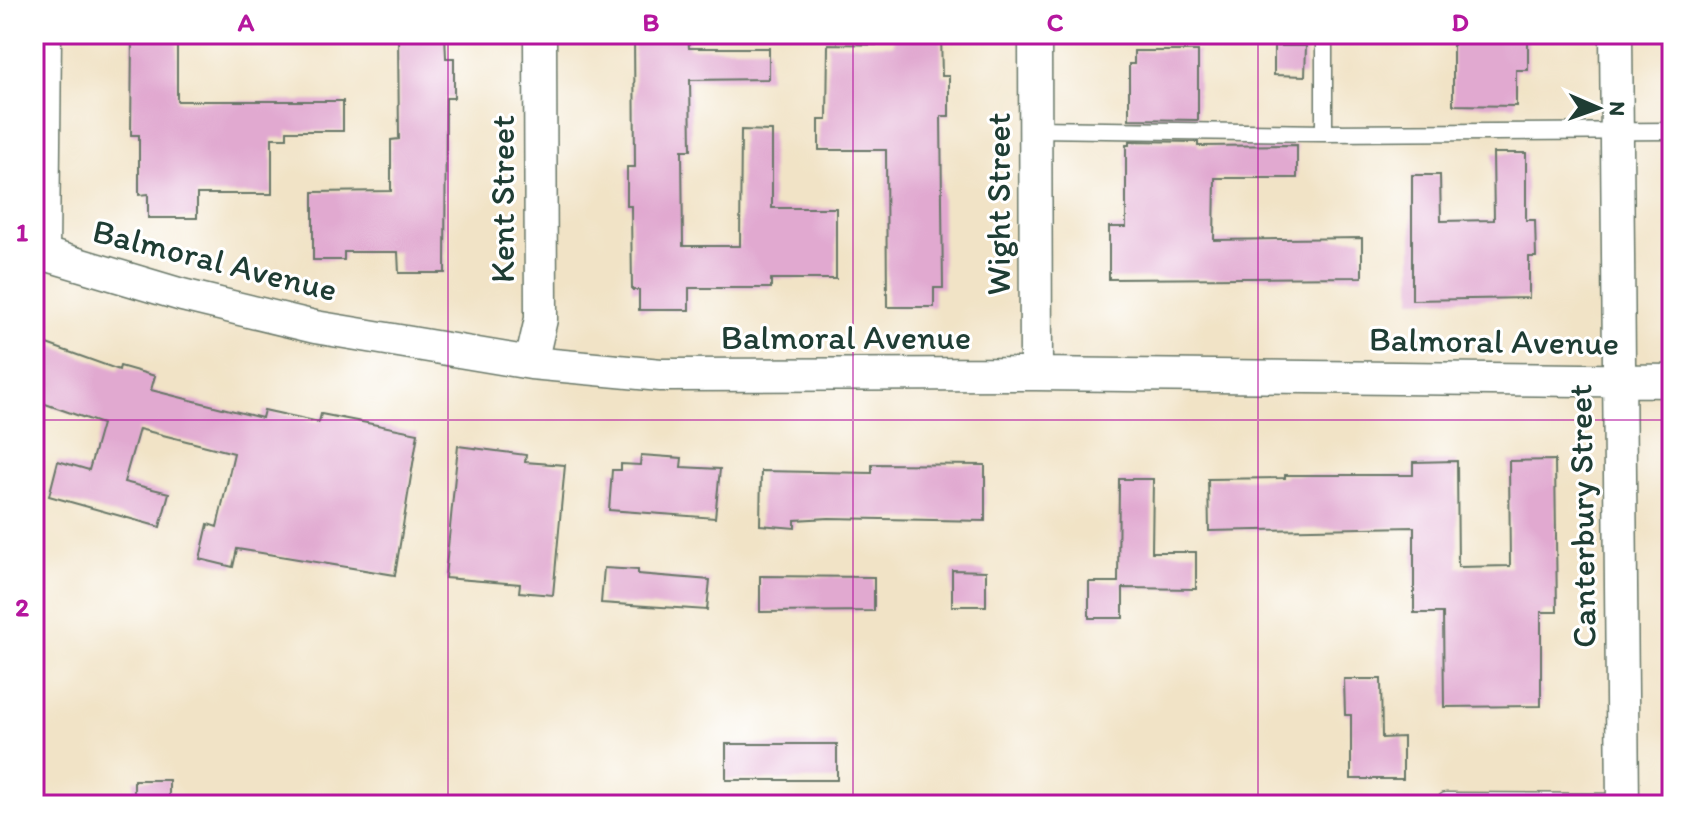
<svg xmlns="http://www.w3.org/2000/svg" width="1706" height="839" viewBox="0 0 1706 839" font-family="Itim,sans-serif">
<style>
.building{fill:#e1a9d0}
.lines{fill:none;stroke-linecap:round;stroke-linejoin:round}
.lane-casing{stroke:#687767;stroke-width:19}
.street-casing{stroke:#687767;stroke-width:35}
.lane{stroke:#fff;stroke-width:16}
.street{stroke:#fff;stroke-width:32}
.grid{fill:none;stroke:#b5179e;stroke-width:2;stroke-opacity:0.55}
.labels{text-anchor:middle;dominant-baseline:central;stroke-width:6;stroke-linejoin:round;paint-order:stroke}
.street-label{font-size:34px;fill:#1f3d34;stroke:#fff}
.neatline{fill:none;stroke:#b5179e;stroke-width:3}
.grid-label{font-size:26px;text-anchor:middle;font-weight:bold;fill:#b5179e}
</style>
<rect width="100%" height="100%" fill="#fff"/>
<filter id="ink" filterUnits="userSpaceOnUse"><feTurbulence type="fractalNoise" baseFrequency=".0125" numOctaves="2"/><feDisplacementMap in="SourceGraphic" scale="16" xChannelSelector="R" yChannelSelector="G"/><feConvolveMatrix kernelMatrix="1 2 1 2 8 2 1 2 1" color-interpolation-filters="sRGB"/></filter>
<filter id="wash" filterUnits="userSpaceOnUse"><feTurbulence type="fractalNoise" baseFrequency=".006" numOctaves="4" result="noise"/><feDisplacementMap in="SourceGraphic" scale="32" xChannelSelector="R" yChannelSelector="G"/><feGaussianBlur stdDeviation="1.8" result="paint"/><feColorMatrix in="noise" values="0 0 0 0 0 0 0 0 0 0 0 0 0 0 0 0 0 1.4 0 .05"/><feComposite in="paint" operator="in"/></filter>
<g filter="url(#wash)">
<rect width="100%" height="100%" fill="#f1e3c6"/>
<g id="blocks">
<path class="building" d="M132,34H177V101H343V131H287V138H272V194H197V218H148V194L139,195V135H131Z
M398,34H445L446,58H454V98H446L445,273H399L398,252H344V260H313V192L391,191V140L399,139Z
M634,34H688L689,48H769V79L690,80L691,150H682L683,246H740L741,130L772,131V208H836V279H771V288H689V310H639V290H632L631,206H627V167H635Z
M894,34H941L942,76H949V116H941L943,288H934V307H887L886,150H819V120H827L828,44L894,45Z
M1453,34H1528V70H1516V106L1453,105Z
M1274,46H1306L1305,76L1274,75Z
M1134,51H1198V120L1129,119V64H1134Z
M1129,141L1198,142V146L1297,145V178H1215L1214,240L1362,238V277L1109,279V227H1126V145H1129Z
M1493,153H1526V220H1535L1536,257H1529V298L1412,300V175H1440L1441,221L1494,220Z
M44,343L119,370L120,366L155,376L151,390L262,418L264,410L319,422L321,414L418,433L395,575L237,549L233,567L200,559L208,524L217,527L234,453L139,429L124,482L169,493L160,527L49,496L58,461L89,470L102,424L34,400V350L41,353Z
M458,446L526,455L525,462L565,465L553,595L519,592L520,584L445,578Z
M641,455L682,458L681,467L720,469L715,518L609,510L612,470H621V464L640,465Z
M1555,460L1557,612H1541V706L1444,707L1443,613H1414V527L1209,531L1208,479L1285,478V475H1413V462L1457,461L1458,567L1510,566L1509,461Z
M872,464L985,465V521L829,518L795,520V528L760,525L761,471L872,473Z
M1119,479H1153L1152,552H1196V589L1123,588V618H1089V582H1118Z
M604,568L638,570V574L710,580L707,610L601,603Z
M952,570L986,571V606H952Z
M760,576L874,577V611L760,612Z
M1344,679H1381L1382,738L1403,737V779H1351V715H1345Z
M726,744H837V780H726Z
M134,780H169V805H134Z"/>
</g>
</g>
<g filter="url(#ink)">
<use href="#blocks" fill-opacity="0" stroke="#687767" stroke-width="2"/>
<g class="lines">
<defs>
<path id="lane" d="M1324,34V133
M1036,129L1324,133L1672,131
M1446,801L1623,802"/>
<path id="street" d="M1035,34L1036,374
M1616,34L1623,805
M34,251L182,295L315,327L531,363L661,375L1036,374L1672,381
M43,254L45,34
M531,363L541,319L540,34"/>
</defs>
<use href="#lane" class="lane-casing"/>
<use href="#street" class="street-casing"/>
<use href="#lane" class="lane"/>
<use href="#street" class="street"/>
</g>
</g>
<path class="grid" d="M448,34V805M853,34V805M1258,34V805M34,420H1672"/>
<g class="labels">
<g class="street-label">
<text transform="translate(502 199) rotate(-90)">Kent Street</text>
<text transform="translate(998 204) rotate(-90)">Wight Street</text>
<text transform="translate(215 260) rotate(14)">Balmoral Avenue</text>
<text x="846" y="337">Balmoral Avenue</text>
<text transform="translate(1494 341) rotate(1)">Balmoral Avenue</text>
<text transform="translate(1582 516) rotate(-91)">Canterbury Street</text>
</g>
</g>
<rect width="1706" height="839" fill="none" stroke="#fff" stroke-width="88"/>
<g transform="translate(1598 108) rotate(92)" stroke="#ffffff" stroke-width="6" paint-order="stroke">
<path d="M0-6L14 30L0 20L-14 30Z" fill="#1f3d34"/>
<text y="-12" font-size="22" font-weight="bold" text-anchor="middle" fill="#1f3d34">N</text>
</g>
<rect x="44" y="44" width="1618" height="751" class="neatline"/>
<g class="grid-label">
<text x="246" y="31">A</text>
<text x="651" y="31">B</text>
<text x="1055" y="31">C</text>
<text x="1460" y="31">D</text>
<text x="22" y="241">1</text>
<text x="22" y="616">2</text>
</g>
</svg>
